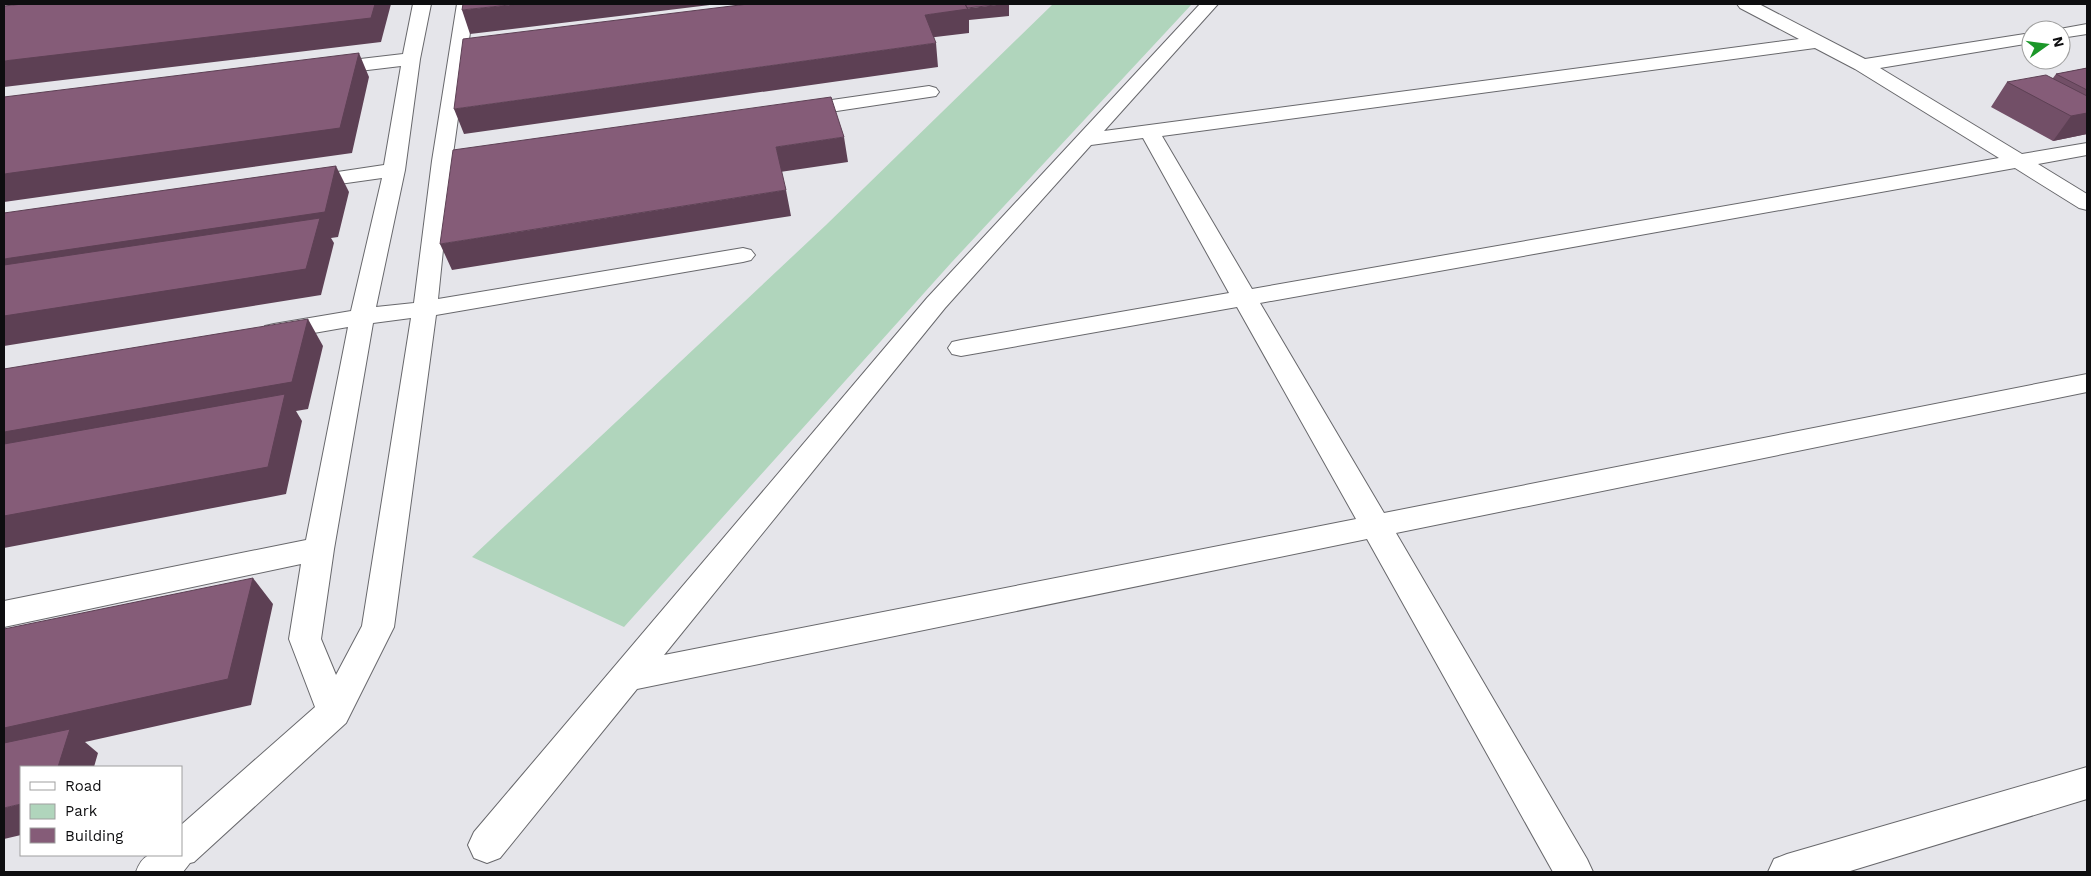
<svg xmlns="http://www.w3.org/2000/svg" width="2091" height="876" viewBox="0 0 2091 876" font-family="'Work Sans',sans-serif">
<style>
.green{fill:#b0d5bc}
.lines{fill:none;stroke-linecap:round;stroke-linejoin:round}
.minor-casing{stroke:#68686c;stroke-width:2}
.minor{fill:#fff;fill-rule:evenodd}
.wall{fill:#724f67}
.shaded-wall{fill:#5d4054}
.building{fill:#855c78;stroke:#5d4054}
</style>
<rect width="100%" height="100%" fill="#e5e5ea"/>
<path class="green" d="M1053,4H1192L951,263L624,627L472,557L826,225Z"/>
<g class="lines">
<defs>
<path id="minor" d="M413,4H431L420,59L405,170L376,307L414,303L432,161L457,4H474L452,161L438,299L743,248L751,250L755,255L751,260L743,262L436,315L394,627L346,723L194,862L190,863L183,872H136C145,847 158,855 181,855V825L315,707L289,639L301,564L4,627V601L306,540L348,327L274,340L265,338L262,332L265,326L274,324L351,311L382,178L304,189L296,188L293,183L296,178L304,177L384,165L401,66L326,75L319,73L317,69L319,65L326,63L403,54ZM411,318L362,626L336,675L321,639L334,549L373,323Z
M1200,4H1218L1104,131L1799,39L1740,8L1737,4H1759L1865,59L2031,33V43L1880,68L2022,154L2087,143V155L2038,164L2087,194V210L2079,208L2015,168L1260,303L1384,513L2087,374V392L1396,533L1587,859L1593,872H1553L1367,539L637,689L500,858L487,863L474,858L468,845L474,832L927,298ZM1815,48L1855,69L1999,158L1252,289L1162,136ZM1143,138L1229,293L961,340L952,342L948,348L952,354L961,356L1237,307L1356,519L664,655L945,308L1091,145Z
M2087,24V34L2061,38V30H2054Z
M929,86L936,88L939,92L936,96L797,117L790,115L787,111L790,107L797,105Z
M2087,767V799L1847,872H1768L1774,859L1787,854Z"/>
</defs>
<use href="#minor" class="minor-casing"/>
<use href="#minor" class="minor"/>
</g>
<path class="wall" d="M2087,68V134L2053,141L1991,107L2007,82L2053,78L2056,74Z"/>
<path class="shaded-wall" d="M375,4H391L381,42L4,87V61Z
M519,4H718L470,34L462,10Z
M1005,4H1009V16L969,20V33L927,38L925,15L962,9Z
M936,43L938,67L464,134L454,109Z
M359,53L369,77L352,153L4,202V174Z
M2087,113V134L2053,141L2071,116Z
M844,137L848,162L780,172L776,147Z
M336,166L349,192L338,237L331,238L334,243L321,295L4,346V259Z
M786,190L791,216L452,270L440,244Z
M308,319L323,346L308,409L296,411L302,421L286,494L4,548V432Z
M253,578L273,604L251,705L85,742L98,753L94,767H58L4,760V728Z
M21,804V835L4,839V808Z"/>
<path class="building" d="M23,4H375L371,18L4,61V6Z
M463,4H519L462,10Z
M748,4H965L968,9L925,15L936,43L454,109L463,39Z
M965,4H1005L967,8Z
M359,53L340,128L4,174V97Z
M2087,68V90L2056,74Z
M2046,75L2087,96V113L2071,116L2007,82Z
M831,97L844,137L776,147L786,190L440,244L453,150Z
M336,166L325,212L4,259V213Z
M320,218L306,269L4,316V265Z
M308,319L292,382L4,432V369Z
M285,394L268,467L4,516V444Z
M253,578L228,679L4,728V629Z
M70,729L58,767H21V804L4,808V743Z"/>
<rect width="2091" height="876" fill="none" stroke="#0e0e10" stroke-width="10"/>
<rect x="20" y="766" width="162" height="90" fill="#ffffff" stroke="#9f9f9f"/>
<rect x="30" y="782" width="25" height="8" fill="#ffffff" stroke="#9f9f9f"/>
<text x="65" y="791" font-size="15" fill="#0e0e10">Road</text>
<rect x="30" y="804" width="25" height="15" fill="#b0d5bc" stroke="#9f9f9f"/>
<text x="65" y="816" font-size="15" fill="#0e0e10">Park</text>
<rect x="30" y="828" width="25" height="15" fill="#855c78" stroke="#9f9f9f"/>
<text x="65" y="841" font-size="15" fill="#0e0e10">Building</text>
<g transform="translate(2046 45) rotate(76)"><circle r="24" fill="#ffffff" stroke="#9f9f9f"/>
<path d="M0-4L9 19L0 12L-9 19Z" fill="#1b9729"/>
<text y="-8" font-size="14" font-weight="bold" text-anchor="middle" fill="#0e0e10">N</text>
</g>
</svg>
